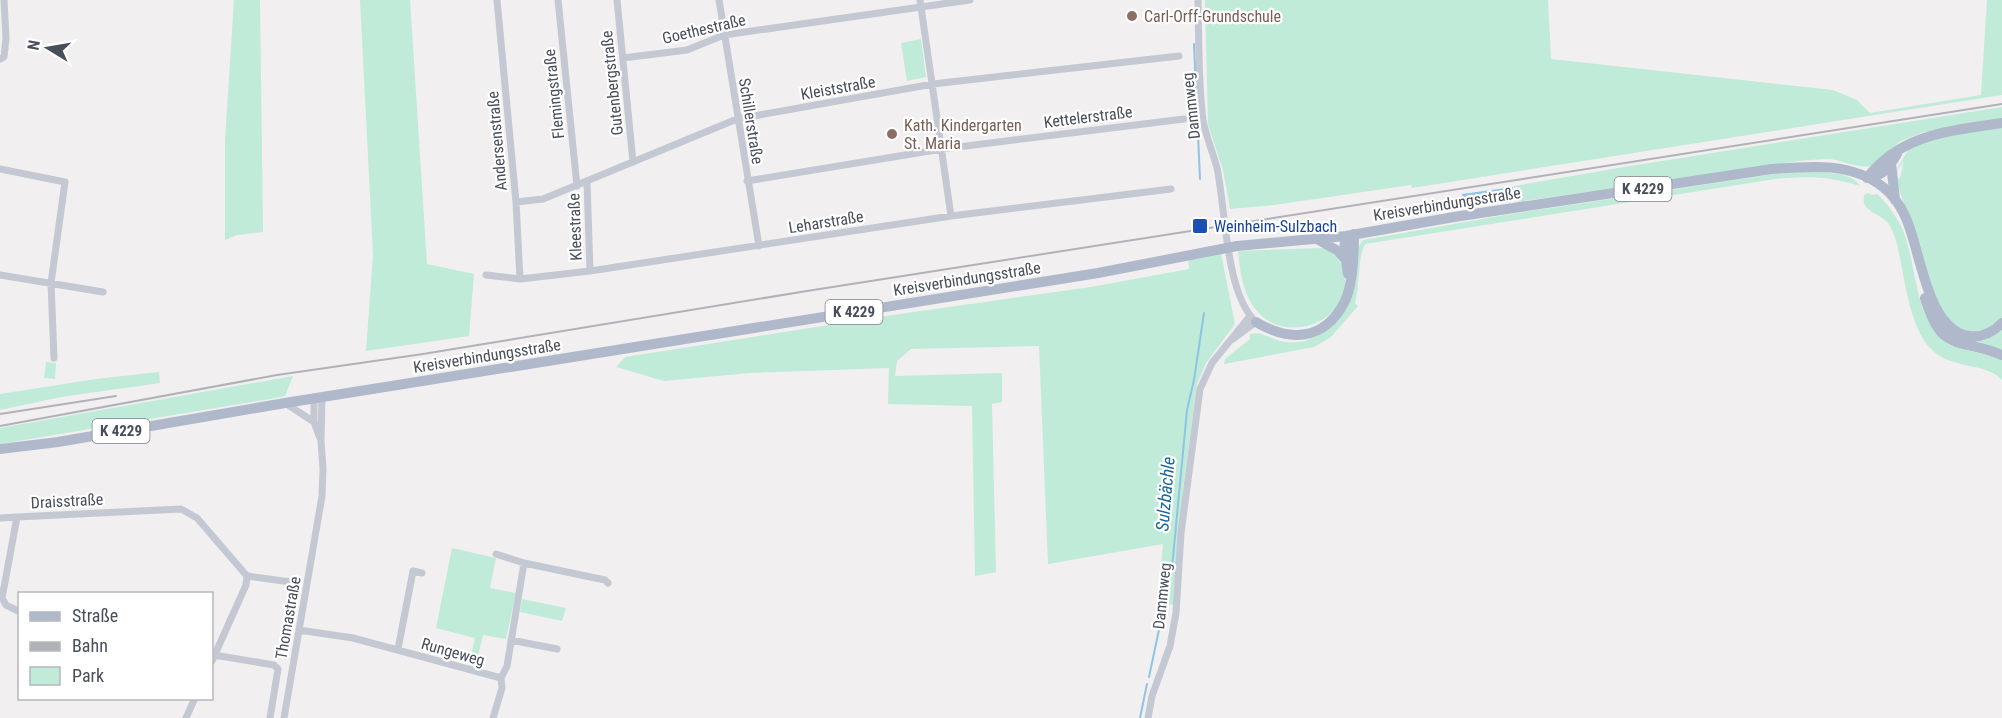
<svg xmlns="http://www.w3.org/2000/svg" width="2002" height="718" viewBox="0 0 2002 718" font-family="'Roboto Condensed',sans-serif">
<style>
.green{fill:#c0ebd9}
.water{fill:#91c3e4}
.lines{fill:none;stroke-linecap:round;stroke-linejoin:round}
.stream{stroke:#91c3e4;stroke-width:2}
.street{stroke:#c3c8d2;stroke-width:7}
.primary{stroke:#b0b9cb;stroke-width:10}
.rail{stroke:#b1b2b8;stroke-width:2}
.education-dot{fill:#8d6e63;stroke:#fff;stroke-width:2}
.transit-dot{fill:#1a4fb4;stroke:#fff;stroke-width:2}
.labels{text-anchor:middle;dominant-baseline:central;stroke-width:4.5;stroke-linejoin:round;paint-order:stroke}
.shield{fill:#fff;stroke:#7f838c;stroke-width:1.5}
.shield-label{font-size:15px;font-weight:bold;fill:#484e5a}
.education-label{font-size:16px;fill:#785e54;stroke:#fff;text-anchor:start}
.street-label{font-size:16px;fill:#484e5a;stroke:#fff}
.transit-label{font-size:16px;fill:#164399;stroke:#fff;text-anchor:start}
.water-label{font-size:18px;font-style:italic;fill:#18679d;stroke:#fff}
</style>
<rect width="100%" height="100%" fill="#f1efef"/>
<path class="green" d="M234,0H260L263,232L237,235L225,240V140Z
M360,0H410L427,264L474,274L469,336L366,351L373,255Z
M1205,0H1548L1551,59L1833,90L1857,100L1870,113L1981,95L1987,0H2002V95L1412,188L1411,185L1274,205L1230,209L1223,170L1208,125Z
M921,39L926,77L907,81L901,43Z
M2002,107V119L1921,133L1901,141L1871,166C1858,169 1842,160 1829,159C1819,159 1809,160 1800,161L1517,202L1514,186L1630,166Z
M2002,125V318L1984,330L1971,332L1952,324L1937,303L1896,180L1900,178L1904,161L1898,169L1897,175V169L1912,143Z
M1803,172C1818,172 1853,171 1860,186C1828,176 1808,176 1775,179L1365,244C1357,261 1360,285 1355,303L1358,306L1331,337L1314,347L1224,364L1225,359L1250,339V334C1261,331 1267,337 1277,340C1313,351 1328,325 1348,301C1363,284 1348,256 1363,240L1505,215L1775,174Z
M1868,193L1872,195L1877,194C1886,202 1894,213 1900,224C1919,261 1911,323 1952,346L2002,359V380C1986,362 1951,370 1931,349C1908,326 1904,271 1896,240C1894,234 1891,227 1888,223C1879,213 1858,210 1865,194Z
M1323,248C1334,253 1341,260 1344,272C1356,323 1274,354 1248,297C1241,283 1240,267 1238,251Z
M1221,253L1235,324L1206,363L1197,384L1183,489L1174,605L1157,604L1163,544L1048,564L1039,346L911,349L897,361L895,376L1002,373V402L992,404L996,572L975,576L972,406L888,404L889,368L749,373L664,381L616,367L625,357L893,315L1091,287L1189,269L1188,258Z
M2002,329V350L1975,342V339Z
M46,362L56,363L55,379L44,378Z
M159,372L160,383L61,397L0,410V394L96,379Z
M293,376L285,396L270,399L0,444V428Z
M452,548L496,558L490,588L516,593L506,639L483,635L475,668L469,666L475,638L436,628Z
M522,599L566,608L562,621L520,612Z"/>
<path class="water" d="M1513,187L1515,198L1464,207L1462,194Z"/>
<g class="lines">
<path class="stream" d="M1194,44L1200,179
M1149,677L1172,568L1187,410L1194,380L1204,313
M1140,718L1147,684"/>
<path class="street" d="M497,0L516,202L520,279
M558,0L577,186
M617,0L633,162
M719,0L759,246
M920,0L951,216
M1198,0C1199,40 1198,80 1203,120C1206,137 1213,152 1217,168C1226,210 1225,293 1256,322L1233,339
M623,58L687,50L724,35L970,0
M0,59L4,57L6,38L4,0
M0,169L65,182L51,283L54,358
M747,181L942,149L1184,119
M587,182L590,271
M516,202L543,199L737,119L933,84L1179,56
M0,275L103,292
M486,275L520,279L590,271L951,216L1171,189
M314,399V422L320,438
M285,403L314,422
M0,518L17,517
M496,554L524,563L605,580L608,583
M247,576L291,582
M20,612L6,605L2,598L17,517L181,509L197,518L247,576L246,585L212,661
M299,630L353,638L501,678
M511,640L557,649
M398,649L413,571L422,573
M214,655L274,665L278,669L270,718
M186,718L195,698
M284,718L322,496L323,469L321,441L322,397
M493,718L502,688L501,678L507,666L524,563
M1148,718L1152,696L1170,646L1176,613L1181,533L1200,389L1212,363L1250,316"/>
<path class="primary" d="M1891,163L1895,200
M1867,178C1902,133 1951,131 2002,123
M1867,178C1883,177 1890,166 1897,154
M1346,236L1344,249L1348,274
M1317,239L1338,251L1344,258
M1925,298C1942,354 1957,337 2002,355
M1256,322C1289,342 1324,341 1344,303C1353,286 1354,254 1354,234
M0,449L58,442L285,403L1098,273L1237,246L1346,236L1454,217L1772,169C1810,166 1851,162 1883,187C1892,194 1900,205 1905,216C1921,249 1926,330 1969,336C1982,338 1993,332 2002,323"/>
<path class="rail" d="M0,414L116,396
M0,426L277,375L423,354L807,291L2002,104"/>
</g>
<g class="education-dot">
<circle cx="1132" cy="16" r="6"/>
<circle cx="892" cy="134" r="6"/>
</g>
<rect class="transit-dot" x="1192" y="218" width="16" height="16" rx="3"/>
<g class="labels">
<g class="shield">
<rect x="1614.5" y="177" width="57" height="24" rx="4.5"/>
<rect x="825.5" y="300" width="57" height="24" rx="4.5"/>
<rect x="92.5" y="419" width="57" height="24" rx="4.5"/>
</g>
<g class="shield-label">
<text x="1643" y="189">K 4229</text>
<text x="854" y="312">K 4229</text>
<text x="121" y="431">K 4229</text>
</g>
<g class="education-label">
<text x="1144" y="16">Carl-Orff-Grundschule</text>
<text x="904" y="125">Kath. Kindergarten<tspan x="904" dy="18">St. Maria</tspan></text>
</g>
<g class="street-label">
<text transform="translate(704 29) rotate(-13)">Goethestraße</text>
<text transform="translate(612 83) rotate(-96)">Gutenbergstraße</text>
<text transform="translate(838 88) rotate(-10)">Kleiststraße</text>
<text transform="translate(554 94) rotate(-96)">Flemingstraße</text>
<text transform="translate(1191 106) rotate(-96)">Dammweg</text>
<text transform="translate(1088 117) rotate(-7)">Kettelerstraße</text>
<text transform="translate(751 121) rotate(81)">Schillerstraße</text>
<text transform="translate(497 141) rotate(-95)">Andersenstraße</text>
<text transform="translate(1447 204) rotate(-9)">Kreisverbindungsstraße</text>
<text transform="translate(826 222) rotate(-9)">Leharstraße</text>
<text transform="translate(575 227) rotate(-92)">Kleestraße</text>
<text transform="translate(967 279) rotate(-9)">Kreisverbindungsstraße</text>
<text transform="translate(487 356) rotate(-9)">Kreisverbindungsstraße</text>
<text transform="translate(67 501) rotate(-3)">Draisstraße</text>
<text transform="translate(1162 596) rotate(-84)">Dammweg</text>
<text transform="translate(288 618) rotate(-80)">Thomastraße</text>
<text transform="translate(453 652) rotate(16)">Rungeweg</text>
</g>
<g class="transit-label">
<text x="1214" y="226">Weinheim-Sulzbach</text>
</g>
<g class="water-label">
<text transform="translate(1165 494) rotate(-85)">Sulzbächle</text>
</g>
</g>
<rect x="18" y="592" width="195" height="108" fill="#ffffff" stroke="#b6b8bd" stroke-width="1.5"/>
<rect x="30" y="612" width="30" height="9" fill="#b0b9cb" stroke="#b6b8bd" stroke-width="1.5"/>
<text x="72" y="622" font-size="18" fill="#484e5a">Straße</text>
<rect x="30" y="642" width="30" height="9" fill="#b1b2b8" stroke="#b6b8bd" stroke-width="1.5"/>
<text x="72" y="652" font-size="18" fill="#484e5a">Bahn</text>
<rect x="30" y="667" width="30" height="18" fill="#c0ebd9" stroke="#b6b8bd" stroke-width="1.5"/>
<text x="72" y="682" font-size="18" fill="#484e5a">Park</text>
<g transform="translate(48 48) rotate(281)" stroke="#ffffff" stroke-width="4.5" paint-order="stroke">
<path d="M0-4.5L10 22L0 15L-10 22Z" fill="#484e5a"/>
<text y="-9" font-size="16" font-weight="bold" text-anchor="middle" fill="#484e5a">N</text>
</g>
</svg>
